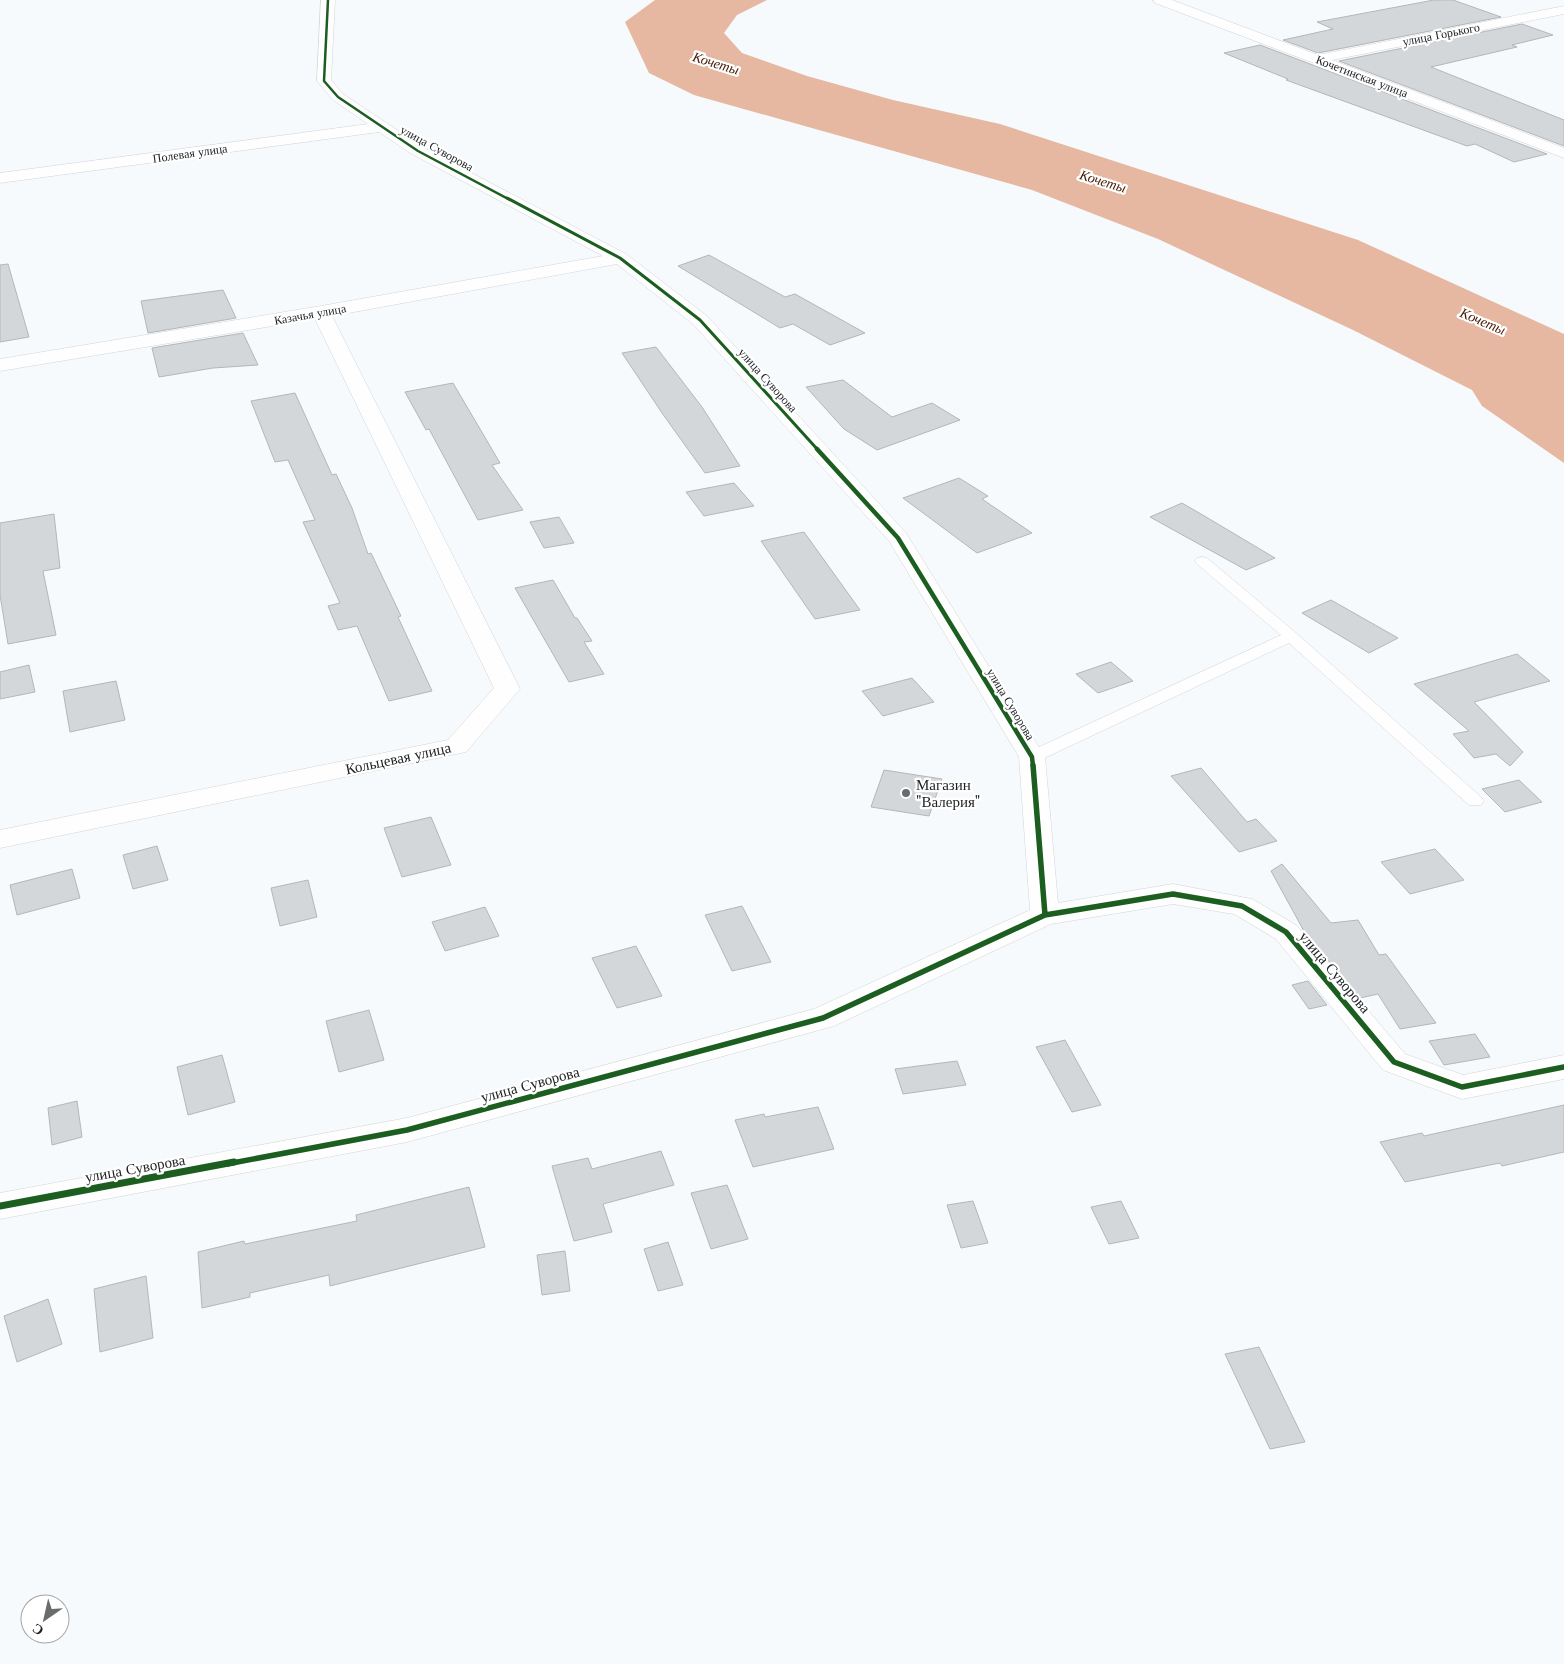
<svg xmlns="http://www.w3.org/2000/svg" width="1564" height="1664" viewBox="0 0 1564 1664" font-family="'Libre Baskerville',serif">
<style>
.water{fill:#e6b7a1}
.building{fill:#d4d7d9;stroke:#b4b7b9}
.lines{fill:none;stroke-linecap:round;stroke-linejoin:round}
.lane-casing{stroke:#d2d4d6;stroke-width:1}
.street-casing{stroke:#d2d4d6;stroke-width:1}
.lane{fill:#fefeff;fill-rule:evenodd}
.street{fill:#fefeff;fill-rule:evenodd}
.cycleway-far4-casing{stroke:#fff;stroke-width:4.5}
.cycleway-far3-casing{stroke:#fff;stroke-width:5}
.cycleway-far2-casing{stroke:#fff;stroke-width:7}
.cycleway-far1-casing{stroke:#fff;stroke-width:9}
.cycleway-casing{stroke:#fff;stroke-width:10}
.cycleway-far4{stroke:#1b5e20;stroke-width:2.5}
.cycleway-far3{stroke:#1b5e20;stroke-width:3}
.cycleway-far2{stroke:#1b5e20;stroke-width:4.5}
.cycleway-far1{stroke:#1b5e20;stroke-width:5.5}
.cycleway{stroke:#1b5e20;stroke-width:7}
.poi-dot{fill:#696c6d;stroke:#fff;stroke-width:2}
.labels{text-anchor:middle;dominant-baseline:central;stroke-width:4.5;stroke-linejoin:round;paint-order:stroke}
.far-street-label{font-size:12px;fill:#1c1f20;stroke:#fff}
.far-water-label{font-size:14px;font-style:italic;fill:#461a03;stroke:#fff}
.street-label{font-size:15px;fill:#1c1f20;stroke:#fff}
.poi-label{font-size:15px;fill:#1c1f20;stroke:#fff;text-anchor:start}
</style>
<rect width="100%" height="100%" fill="#f7fafc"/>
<path class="water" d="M655,0H767L737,15L724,33L742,53L807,76L893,100L1000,124L1358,240L1564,334V463L1482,406L1472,390L1353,330L1158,239L1032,190L694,95L649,73L625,22Z"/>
<path class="building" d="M1434,0H1453L1501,17L1318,53L1283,40L1333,29L1317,22Z
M1522,24L1553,35L1512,45L1517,47L1431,67L1564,120V146L1339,61Z
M1260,45L1547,154L1514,162L1475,144L1467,146L1286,80L1288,79L1224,53Z
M709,255L785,297L795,294L865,333L830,345L793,324L780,328L678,266Z
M8,264L29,337L0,342V265Z
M223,290L236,318L148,333L141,301Z
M243,333L258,365L213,368L159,377L152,348Z
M656,347L702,407L740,466L705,473L662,413L622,353Z
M843,380L892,417L932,403L960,420L877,450L844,429L806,387Z
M453,383L500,463L492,465L523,510L478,520L429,429L426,430L405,392Z
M295,393L332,475L336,474L352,508L368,554L371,553L401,616L398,617L432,691L389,701L357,626L338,630L328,606L340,603L303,522L315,520L288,460L275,462L251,401Z
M959,478L988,496L982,499L1032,533L977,553L903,498Z
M734,483L754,506L704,516L686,492Z
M1182,503L1201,514L1275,558L1246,570L1150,517Z
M54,514L60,568L43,571L56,635L8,644L0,595V523Z
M559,517L574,543L544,548L530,522Z
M804,532L860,610L815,619L761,541Z
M553,580L575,618H577L592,641L584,642L604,674L569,682L515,588Z
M1331,600L1398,638L1369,653L1302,613Z
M1517,654L1550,681L1474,702L1523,752L1510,766L1496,754L1474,758L1453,734L1469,731L1414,684Z
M1111,662L1133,681L1098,693L1076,674Z
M29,665L35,692L0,699V672Z
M912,678L934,702L883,716L862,691Z
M116,681L125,720L70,732L63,691Z
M1201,768L1247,822L1256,819L1277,841L1239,852L1171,776Z
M884,770L942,779L929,816L871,807Z
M1519,780L1542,802L1505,812L1482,789Z
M431,817L451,865L402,877L384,828Z
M157,846L168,880L133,889L123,855Z
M1435,849L1464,880L1410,894L1381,862Z
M1282,864L1331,923L1358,920L1379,955L1386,954L1436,1023L1400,1029L1378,994L1360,998L1305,933L1271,871Z
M72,869L80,898L17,915L10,885Z
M308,880L317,917L280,926L271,888Z
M742,906L771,962L732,971L705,915Z
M485,907L499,936L445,951L432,922Z
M636,946L662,996L617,1008L592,958Z
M1308,981L1327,1005L1309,1009L1292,985Z
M369,1010L384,1060L339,1072L326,1021Z
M1475,1034L1490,1057L1444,1065L1429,1041Z
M1065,1040L1101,1105L1072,1112L1036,1047Z
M222,1055L235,1102L188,1115L177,1067Z
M957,1061L966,1085L903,1094L895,1069Z
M77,1101L82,1137L52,1145L48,1108Z
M1564,1105V1152L1502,1166L1500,1163L1405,1182L1380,1142L1422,1133L1424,1136Z
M818,1107L834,1149L753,1167L735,1120L764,1114L765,1117Z
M661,1151L674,1185L603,1204L612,1232L574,1241L552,1166L588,1158L592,1169Z
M727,1185L748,1239L711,1249L691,1193Z
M469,1187L485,1247L330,1286L329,1275L250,1293V1297L202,1308L198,1252L244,1241L245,1244L357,1221L356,1215Z
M973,1201L988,1243L961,1248L947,1205Z
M1121,1201L1139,1238L1109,1244L1091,1207Z
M668,1242L683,1285L658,1291L644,1249Z
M565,1251L570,1291L542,1295L537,1255Z
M146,1276L153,1338L100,1352L94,1289Z
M48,1299L62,1344L17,1362L4,1316Z
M1259,1347L1305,1442L1270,1449L1225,1354Z"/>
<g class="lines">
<defs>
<path id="lane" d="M1202,557L1207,558L1296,633L1481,797L1484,801L1481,805H1469L1289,643L1038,761H1026L1024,757L1026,753L1281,635L1197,564L1195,561L1197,558Z"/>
<path id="street" d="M321,0H335L331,80L343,94L424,148L626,254L707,316L906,533L1045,757L1058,903L1173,884L1252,899L1296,925L1405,1054L1463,1075L1564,1055V1079L1462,1099L1383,1070L1276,939L1234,914L1173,904L1051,924L834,1026L407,1142L0,1219V1193L407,1118L814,1009L1030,910L1019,757L889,541L693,324L617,264L332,316L520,689L466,752L0,848V830L448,740L494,688L315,319L0,371V359L321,306L603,256L412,154L379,132L0,183V173L368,124L333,100L317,81Z
M1153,0H1172L1318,55L1564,6V14L1332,60L1564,148V158L1155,3Z"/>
</defs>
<use href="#lane" class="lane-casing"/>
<use href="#street" class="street-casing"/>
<use href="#lane" class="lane"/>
<use href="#street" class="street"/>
<defs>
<path id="cycleway-far4" d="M328,0L324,81L338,97L418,151L510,200"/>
<path id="cycleway-far3" d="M507,198L620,258L700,320L818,450"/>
<path id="cycleway-far2" d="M817,449L898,538L1032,757L1033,766"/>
<path id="cycleway-far1" d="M1033,765L1045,915
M227,1164L407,1130L823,1018L1045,915L1173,894L1242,906L1286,932L1394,1062L1462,1087L1564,1067"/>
<path id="cycleway" d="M0,1206L234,1162"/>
</defs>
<use href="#cycleway-far4" class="cycleway-far4-casing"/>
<use href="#cycleway-far3" class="cycleway-far3-casing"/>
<use href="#cycleway-far2" class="cycleway-far2-casing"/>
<use href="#cycleway-far1" class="cycleway-far1-casing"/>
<use href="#cycleway" class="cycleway-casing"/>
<use href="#cycleway-far4" class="cycleway-far4"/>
<use href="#cycleway-far3" class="cycleway-far3"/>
<use href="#cycleway-far2" class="cycleway-far2"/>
<use href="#cycleway-far1" class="cycleway-far1"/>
<use href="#cycleway" class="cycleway"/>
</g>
<circle class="poi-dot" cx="906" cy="793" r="5"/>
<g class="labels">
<g class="far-street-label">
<text transform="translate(1441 34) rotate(-11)">улица Горького</text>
<text transform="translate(1362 76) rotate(21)">Кочетинская улица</text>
<text transform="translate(437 148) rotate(29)">улица Суворова</text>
<text transform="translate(190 153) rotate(-8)">Полевая улица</text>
<text transform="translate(310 314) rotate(-10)">Казачья улица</text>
<text transform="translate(768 380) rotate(48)">улица Суворова</text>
<text transform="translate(1011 704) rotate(59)">улица Суворова</text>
</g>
<g class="far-water-label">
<text transform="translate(716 63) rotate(17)">Кочеты</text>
<text transform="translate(1103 181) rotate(17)">Кочеты</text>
<text transform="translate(1483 321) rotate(23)">Кочеты</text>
</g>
<g class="street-label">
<text transform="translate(398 758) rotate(-12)">Кольцевая улица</text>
<text transform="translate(1335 972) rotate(50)">улица Суворова</text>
<text transform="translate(530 1084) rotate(-15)">улица Суворова</text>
<text transform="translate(135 1168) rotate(-10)">улица Суворова</text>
</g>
<g class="poi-label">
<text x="916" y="784">Магазин<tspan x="916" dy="17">"Валерия"</tspan></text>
</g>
</g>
<g transform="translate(45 1619) rotate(214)"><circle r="24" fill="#ffffff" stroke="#a4a5a6"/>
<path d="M0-4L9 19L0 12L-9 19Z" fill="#696c6d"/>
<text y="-8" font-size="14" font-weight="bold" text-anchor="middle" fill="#1c1f20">С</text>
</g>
</svg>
